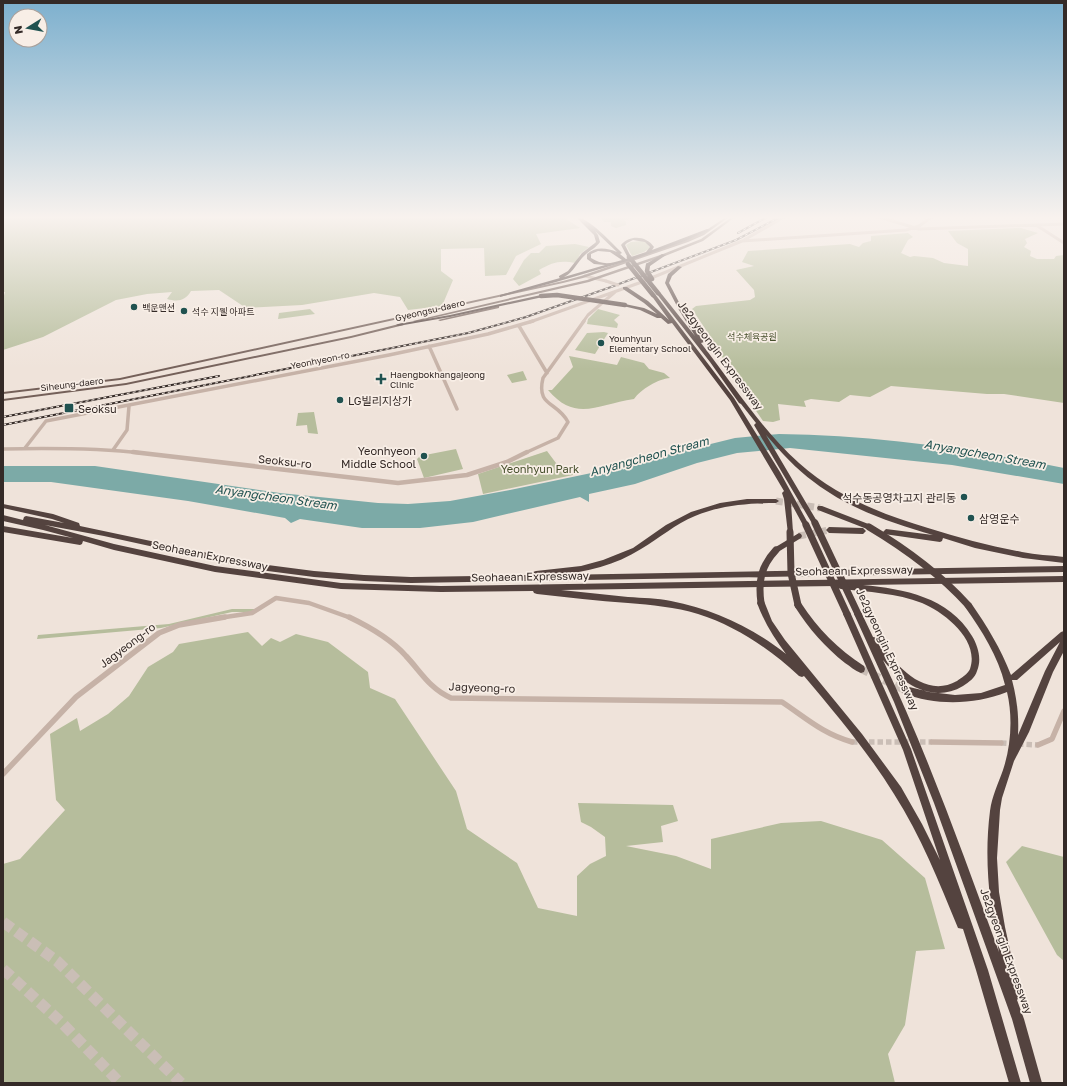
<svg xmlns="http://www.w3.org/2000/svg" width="1067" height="1086" viewBox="0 0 1067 1086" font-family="'Golos Text','Noto Sans KR',sans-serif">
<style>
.green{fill:#b6bd9c}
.water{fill:#7caaa7}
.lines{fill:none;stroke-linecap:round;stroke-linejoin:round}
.minor-tunnel{stroke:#cabeb6;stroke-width:5.5;stroke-dasharray:5.5 3;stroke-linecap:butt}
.highway-tunnel-far2{stroke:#cabeb6;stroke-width:7;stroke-dasharray:7 3.5;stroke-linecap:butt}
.highway-tunnel-far1{stroke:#cabeb6;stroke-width:8;stroke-dasharray:8 4.5;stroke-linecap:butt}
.highway-tunnel{stroke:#cabeb6;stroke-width:11;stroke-dasharray:11 5.5;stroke-linecap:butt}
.minor-far3{stroke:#c6b2a7;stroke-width:3}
.minor-far2{stroke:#c6b2a7;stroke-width:3.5}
.minor-far1{stroke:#c6b2a7;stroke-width:4.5}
.minor{stroke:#c6b2a7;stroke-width:5.5}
.major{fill:#746059;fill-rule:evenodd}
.highway{fill:#54433f;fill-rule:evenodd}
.rail-casing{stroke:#342a27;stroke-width:2}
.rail{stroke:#f8eee6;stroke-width:1;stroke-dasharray:3;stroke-linecap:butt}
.minor-bridge{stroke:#c6b2a7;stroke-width:3}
.highway-bridge-far1{stroke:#54433f;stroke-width:4.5}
.highway-bridge{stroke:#54433f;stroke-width:7}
.poi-dot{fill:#205250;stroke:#f8eee6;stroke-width:1.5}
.labels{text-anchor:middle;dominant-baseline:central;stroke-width:3.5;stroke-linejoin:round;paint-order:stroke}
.far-poi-label{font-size:9px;fill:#342a27;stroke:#f8eee6;text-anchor:start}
.far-street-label{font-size:9px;fill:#342a27;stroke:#f8eee6}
.far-park-label{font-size:9px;fill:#47502d;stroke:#f8eee6}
.street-label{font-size:11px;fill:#342a27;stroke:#f8eee6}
.poi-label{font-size:11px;fill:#342a27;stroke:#f8eee6;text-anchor:start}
.park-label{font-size:11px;fill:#47502d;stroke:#f8eee6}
.water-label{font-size:12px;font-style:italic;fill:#205250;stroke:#f8eee6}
</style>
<rect width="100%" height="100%" fill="#efe3da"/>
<path class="green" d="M3,217H563L580,228L536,234L541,244L516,256L506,275L485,276L484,248L441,249V271L453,280L442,306L408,310L400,297L374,293L302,305L246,308L219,290L191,291C185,301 178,302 167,299L172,292L147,294L116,300L43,337L3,350V299L5,292H3Z
M600,217H631L633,219L624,220L626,222V225L616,228L611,226V222H604Z
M1021,228L1038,233L1025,239L1027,243L1024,247L1031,251L1030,256L1037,259H1054L1056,256L1064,255V403L1004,394H987L891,386L870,397L850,395L839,402L811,399L804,401L806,407L778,404L780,420L773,422L763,421L731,374L734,373L708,338L710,336L692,309L696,306L750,300L755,297L754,290L736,270L754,266L742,262L748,251L850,244L859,247L863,243L871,241V236L908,233L913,237L908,240L901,253L910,257L914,256L933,258L944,263L968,266V249L957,243L948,231Z
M641,241L646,242L650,248L644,252L632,256L626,245L631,242Z
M575,244L589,247L580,254L576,263C559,260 553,262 539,270L541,274L519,286L513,279L524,260L531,253H539L546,246Z
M310,309L315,314L278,319L279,313Z
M598,309L620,315L614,320L618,324L617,328L587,324L588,319Z
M604,332L608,333L595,354L575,350L587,333Z
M569,356L617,365L621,357L644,363L649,369L664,373L670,378C658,379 641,389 634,399C598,404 576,423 548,390H552L573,367Z
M523,371L527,380L512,383L507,375Z
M314,412L318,434L308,433L307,425L296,426L298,413Z
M456,449L463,469L424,478L417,459L420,456Z
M547,451L556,463L570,468L573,475L483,494L478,474Z
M232,609H257L249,612H232L161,628L37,639L38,635L169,624Z
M248,632L262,646L271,638L280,642L296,634L328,642L368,672L370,688L395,699L456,791L467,829L517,863L538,908L577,916V876L590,864L606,856L605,837L591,827L581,822L578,803L673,805L678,821L661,826L663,842L626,846L676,856L711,869V839L781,823L821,821L882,840L925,878L945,949L916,951L905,1025L888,1054L895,1083H3V864L20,859L65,810L56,800L50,734L77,718L80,731L108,714L129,696L148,667L173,652L179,644Z
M1022,846L1064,857V961L1057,955L1006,862Z"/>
<path class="water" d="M779,434C875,435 970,449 1064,468V484L952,465L790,448L737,453L697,463L635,484L589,494V502L580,497L473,522L420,528H362L300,519L291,523L285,518L188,501L51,482H3V466H95L280,493L378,503L408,504L450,501L510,490L601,471L735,438Z"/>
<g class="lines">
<path class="minor-tunnel" d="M852,742H932
M1001,743L1038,745"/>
<path class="highway-tunnel-far2" d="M776,501L820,508
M799,536L829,530"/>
<path class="highway-tunnel-far1" d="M861,669L905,690"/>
<path class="highway-tunnel" d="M3,922L57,961L181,1083
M3,969L62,1023L120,1083"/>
<path class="minor-far3" d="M879,217L919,229L1064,224
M1036,225L1064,243
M744,240L784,217
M585,276L606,281
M530,322L639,283L742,241L906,230L919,226L932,217
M583,322L588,315L615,292"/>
<path class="minor-far2" d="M519,326L547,373
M429,346L457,409
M25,448L46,421L389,355L488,334L533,321
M3,449C50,448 96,448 142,453
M113,450L127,430L129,406
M525,453L558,438L568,422C557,401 536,407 543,378L584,321"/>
<path class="minor-far1" d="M133,452L398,483L467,475L507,462L527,452
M219,618L252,613L276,598L309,603L351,618"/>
<path class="minor" d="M349,617C370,627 391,639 406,656C421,672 430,689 451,698L782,702C806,718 823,734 852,742
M932,742L1001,743
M1038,745L1052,739L1064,711
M3,774L76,697L159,633L179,625L225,617"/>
<path class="major" d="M726,217H729L704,235L688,242L583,278L563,283L120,380L3,394V392L120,378L563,281L581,276L686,240L702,233Z
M732,217H735L703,241L665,256L589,282L415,322L413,321L587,280L663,254L701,239Z
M498,306H499V308L440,321L438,320Z
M403,323H404V325L351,338L126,385L3,401V399L126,383L351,336Z"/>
<path class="highway" d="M576,217C588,217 612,243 621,252L622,253L620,254L626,259L628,258L621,245C630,234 647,236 654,247L652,250L707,229L710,230L685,241L634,259L556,282L500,297V295L560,278L559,277V276L568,271L582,253L595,243L596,242L594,235ZM595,231L617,252C607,248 596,246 587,254V259L594,264L605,265L564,277C574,272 577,262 585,255C590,250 596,248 600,242L598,235ZM633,240L645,242L650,247L646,252L631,257L625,245L627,243ZM598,251L610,252L622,260C610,264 602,265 591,258V254Z
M662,254L666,255L650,266H646V264Z
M678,266L682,267L672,276L669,283L683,310L704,342L701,343C733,384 760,428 799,463C836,496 881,514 928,528C959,538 990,546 1022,552C1036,555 1050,555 1064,557V563L1023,558L975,548L943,538L942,541L940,542L884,534L883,532L886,529L933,535C892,523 849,509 814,482C796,469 781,452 766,435L818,523L815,526L813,525L754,425L756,423L741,404L739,403L710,362L656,293L660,292L695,336L679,310L665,283L668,274Z
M623,287H627L648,301L669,320L651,295L655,294L734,398L780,472L809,525L808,527H804L791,503L793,532L790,535L788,534L784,499L782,493L784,491L730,400L672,323L668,324L661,318H657L640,310L623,306V305L625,304L644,308L657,314L644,303L623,289Z
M541,295H543V297L450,317L398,326L396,325L398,324L450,315Z
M747,499H776L779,501L776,503C749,503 721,505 695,516C675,524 660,538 641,549C616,565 586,572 557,575L1064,566V572L411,583L364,581L314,577L260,570L104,536L45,525L114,544L215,566L341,583L441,586L1064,576V582L863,585C904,589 949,597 972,636C978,646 982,659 977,671C975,678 969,682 963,686C933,704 902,684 883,660C928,755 963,854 999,952C989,905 984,858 990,811C992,796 998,784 1003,770C1011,746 1013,717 1007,692C973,705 937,706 902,693L901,690L902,687L905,686L930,692L955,695L981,693L1005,685C998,656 982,631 965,607L964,605L965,603L968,602L971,603C987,626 1001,649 1011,675L1061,632L1064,631V639L1063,640L1064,639V651L1053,672L1029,732L1014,761L1002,798L1000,810L997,858L999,892L1005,927L1020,996L1017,1000L1024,1019L1042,1083H1030L1012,1019L934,803L894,702L854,614L855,612L858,611L861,612L873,637L877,638C893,662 923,700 957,681C961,678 968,674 970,669C980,640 944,612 922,603C897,593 868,592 841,589L838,588L837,586L561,590C584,592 606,595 628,597C643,598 657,598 671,601C713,609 753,628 786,654C774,638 764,622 757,603L758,601L761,600L764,601L772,621L785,640L862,734L901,787L922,824L940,860L903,750L843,614L844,612L847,611L850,612L911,749L988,970L1021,1083H1009L976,970L963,929L958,928C939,882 921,836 894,794C868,752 836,714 804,676L802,677L799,676C770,649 736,626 698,614C675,607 652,605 628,603C598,601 567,597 537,594L534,593L533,591L441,592L341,589L215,572L114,550L83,541L82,544L80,545L3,532V526L73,538L43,530L3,521V515L23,520L24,517L26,516L64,523L52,519L3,508V504L53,514L79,523L80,526L260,564L314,571L364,575L411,577L533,575V572L536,571L581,566L603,560L633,548L666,525L691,512L720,503ZM1060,642L1045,671L1018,735C1019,716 1017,699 1012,680H1017Z
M818,506H822L871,525L872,527L871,529H867L818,510L817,508Z
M829,527L863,528L866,531L863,534L829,533L826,530Z
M799,533L801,534L802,536L801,538L778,552H774L772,550L774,548Z
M798,602L801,603C818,629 838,649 864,666L865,669L864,672L861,673C855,671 850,666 845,663C825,647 809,629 795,607L794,605L795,603Z"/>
<defs>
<path id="rail" d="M738,233L767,217
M3,417L219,376
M3,425L468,333L526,317L611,287L736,240L780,217"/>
</defs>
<use href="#rail" class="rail-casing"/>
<use href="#rail" class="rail"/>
<path class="minor-bridge" d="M606,281L618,285"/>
<path class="highway-bridge-far1" d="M629,257L658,293
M628,264L653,295
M648,265L647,271L652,279
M541,296L557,295L625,305"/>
<path class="highway-bridge" d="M815,523L858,614
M806,525L847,614
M869,527C906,549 939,573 968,605
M790,532L791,573L798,605
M761,603C758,581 761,566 776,550"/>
</g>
<linearGradient id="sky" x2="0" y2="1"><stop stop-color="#7db0ce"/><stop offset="0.59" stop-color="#f8f2ee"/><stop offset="1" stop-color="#f8f2ee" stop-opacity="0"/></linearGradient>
<rect width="1067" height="369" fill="url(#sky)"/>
<g class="poi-dot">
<circle cx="134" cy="307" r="4"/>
<circle cx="184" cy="311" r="4"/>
<circle cx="601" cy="343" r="4"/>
<path d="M379 373h4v4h4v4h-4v4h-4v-4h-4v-4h4z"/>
<circle cx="340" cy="400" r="4"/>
<rect x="64" y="403" width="10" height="10" rx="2"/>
<circle cx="424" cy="456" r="4"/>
<circle cx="964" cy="497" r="4"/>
<circle cx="971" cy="518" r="4"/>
</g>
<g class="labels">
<g class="far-poi-label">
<text x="142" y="307">백운맨션</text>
<text x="192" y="311">석수 지웰 아파트</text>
<text x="609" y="338">Younhyun<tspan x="609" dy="10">Elementary School</tspan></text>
<text x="390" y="374">Haengbokhangajeong<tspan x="390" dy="10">Clinic</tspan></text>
</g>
<g class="far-street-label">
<text transform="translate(430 310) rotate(-13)">Gyeongsu-daero</text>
<text transform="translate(320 360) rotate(-11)">Yeonhyeon-ro</text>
<text transform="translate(72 384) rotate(-7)">Siheung-daero</text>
</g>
<g class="far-park-label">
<text x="752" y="336">석수체육공원</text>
</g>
<g class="street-label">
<text transform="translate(721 355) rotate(53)">Je2gyeongin Expressway</text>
<text transform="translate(285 461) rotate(6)">Seoksu-ro</text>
<text transform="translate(210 555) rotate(11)">Seohaean Expressway</text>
<text transform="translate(854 570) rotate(-1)">Seohaean Expressway</text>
<text transform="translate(530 576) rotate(-1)">Seohaean Expressway</text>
<text transform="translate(127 645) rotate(-37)">Jagyeong-ro</text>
<text transform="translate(888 649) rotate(65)">Je2gyeongin Expressway</text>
<text transform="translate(482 687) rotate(2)">Jagyeong-ro</text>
<text transform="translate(1007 951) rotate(70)">Je2gyeongin Expressway</text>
</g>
<g class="poi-label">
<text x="348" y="400">LG빌리지상가</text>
<text x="78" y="408">Seoksu</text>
<text x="416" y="450" text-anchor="end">Yeonhyeon<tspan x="416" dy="13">Middle School</tspan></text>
<text x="956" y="497" text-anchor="end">석수동공영차고지 관리동</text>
<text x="979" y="518">삼영운수</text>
</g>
<g class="park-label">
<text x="540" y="468">Yeonhyun Park</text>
</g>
<g class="water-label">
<text transform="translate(985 454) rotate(10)">Anyangcheon Stream</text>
<text transform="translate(649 456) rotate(-15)">Anyangcheon Stream</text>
<text transform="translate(276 497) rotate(8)">Anyangcheon Stream</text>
</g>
</g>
<rect width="1067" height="1086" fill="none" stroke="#342a27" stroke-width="8"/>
<g transform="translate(28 28) rotate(259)"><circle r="19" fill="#f8eee6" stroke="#aaa09a"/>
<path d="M0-3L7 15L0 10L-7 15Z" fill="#205250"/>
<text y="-6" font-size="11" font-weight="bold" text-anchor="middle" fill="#342a27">N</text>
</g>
</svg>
